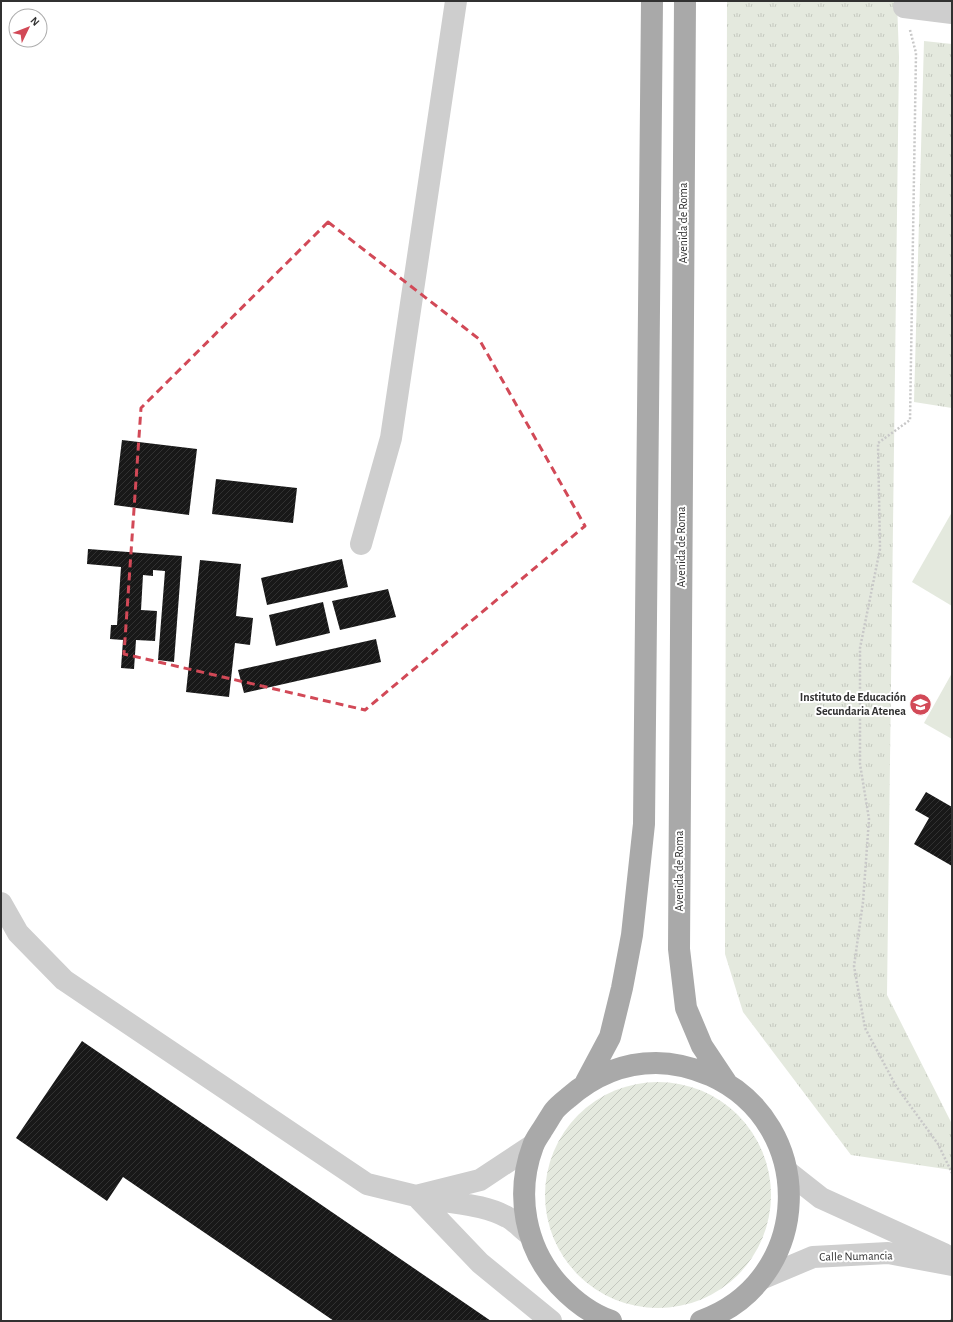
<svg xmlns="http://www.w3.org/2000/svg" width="953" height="1322" viewBox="0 0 953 1322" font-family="'Alegreya Sans',sans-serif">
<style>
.grass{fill:#e4e9de}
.park{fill:url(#park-tufts)}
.garden{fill:url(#garden-furrows)}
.building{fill:url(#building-hatch)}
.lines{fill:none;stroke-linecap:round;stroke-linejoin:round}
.path{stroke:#c8c8c8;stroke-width:2.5;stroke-dasharray:2 2;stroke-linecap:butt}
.minor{stroke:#cecece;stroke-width:22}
.major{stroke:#a9a9a9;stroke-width:22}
.marked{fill:none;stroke:#d24957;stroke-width:3;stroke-dasharray:8 5;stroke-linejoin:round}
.labels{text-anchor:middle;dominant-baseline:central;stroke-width:4;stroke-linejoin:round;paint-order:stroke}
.street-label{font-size:12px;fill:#313131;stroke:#fff}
.poi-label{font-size:12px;font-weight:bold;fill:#313131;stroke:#fff;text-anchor:end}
</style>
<defs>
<pattern id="park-tufts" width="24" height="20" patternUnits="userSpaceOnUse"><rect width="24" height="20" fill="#e4e9de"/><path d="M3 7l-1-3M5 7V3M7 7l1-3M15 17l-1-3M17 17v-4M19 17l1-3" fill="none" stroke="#c4c8bf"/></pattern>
<pattern id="garden-furrows" width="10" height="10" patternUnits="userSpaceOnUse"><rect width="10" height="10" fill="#e4e9de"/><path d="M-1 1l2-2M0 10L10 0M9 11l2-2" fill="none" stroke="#c4c8bf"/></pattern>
<pattern id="building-hatch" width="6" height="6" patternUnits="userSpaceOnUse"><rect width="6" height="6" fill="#181818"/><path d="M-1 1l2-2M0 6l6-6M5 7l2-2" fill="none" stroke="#313131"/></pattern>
</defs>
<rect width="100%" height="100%" fill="#fff"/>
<path class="grass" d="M952,512V606L912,582Z
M952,673V739L924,723Z"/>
<path class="park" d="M727,1H897L899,57L887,995L952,1124V1170L851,1155L743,1012L725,954Z
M924,41L952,44V408L914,402Z"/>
<path class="garden" d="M545 1195a113 113 0 1 1 226 0a113 113 0 1 1-226 0Z"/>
<path class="building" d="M122,440L197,449L189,515L114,505Z
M216,479L297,488L293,523L212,514Z
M88,549L182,556L174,662L158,660L165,571L153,570V576L143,575L141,610L157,611L155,641L136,640L134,669L121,668L123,640L110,639L111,625H117L121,567L87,564Z
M342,559L348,587L267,605L261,578Z
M200,560L241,564L236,616L253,618L250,645L235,643L229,697L186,692Z
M388,589L396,617L340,630L332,601Z
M323,602L330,633L276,646L269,615Z
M376,639L381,662L244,693L238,670Z
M926,792L952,807V866L914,844L929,818L915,810Z
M82,1041L491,1321H334L123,1177L107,1201L16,1138Z"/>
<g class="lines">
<path class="path" d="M910,30L916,53L910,420L878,443L880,549L860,648V764L869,819L863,902L854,966L865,1028L896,1086L938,1144L952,1173
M951,1321L952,1317"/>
<path class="minor" d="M904,7L952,13
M361,544L391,438L456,1
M1,903L18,933L64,980L367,1184L416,1196L480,1263L551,1321
M788,1172L821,1198L944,1254
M416,1196L480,1180L533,1145
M423,1197C451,1204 481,1203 507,1217C515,1221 522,1229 529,1234
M763,1278L813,1257L888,1253L952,1265"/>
<path class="major" d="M685,1L679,949L686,1008L702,1046L726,1082
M586,1082L610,1037L622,988L632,935L644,824L652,1
M611,1321C591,1314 573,1300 559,1285C525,1248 515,1194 533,1146C535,1140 539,1135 542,1130C546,1124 550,1117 554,1111C558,1106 563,1102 568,1098C593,1076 621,1063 656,1063C674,1063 693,1068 710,1075C819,1124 814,1281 701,1321"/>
</g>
<path class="marked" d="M328,222L479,339L585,526L365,710L124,654L141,408Z"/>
<defs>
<symbol id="school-disc" viewBox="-11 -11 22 22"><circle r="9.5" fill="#d24957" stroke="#fff"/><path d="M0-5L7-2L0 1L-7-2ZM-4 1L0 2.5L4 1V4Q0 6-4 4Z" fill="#fff"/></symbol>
</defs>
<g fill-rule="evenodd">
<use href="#school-disc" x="908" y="692" width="25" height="25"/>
</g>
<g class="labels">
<g class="street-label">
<text transform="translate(683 223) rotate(-90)">Avenida de Roma</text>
<text transform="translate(681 547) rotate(-90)">Avenida de Roma</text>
<text transform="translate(679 871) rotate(-90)">Avenida de Roma</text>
<text transform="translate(856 1256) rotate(-1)">Calle Numancia</text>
</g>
<g class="poi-label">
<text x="906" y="697">Instituto de Educación<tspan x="906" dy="14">Secundaria Atenea</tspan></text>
</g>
</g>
<rect width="953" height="1322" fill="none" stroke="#313131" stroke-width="4"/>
<g transform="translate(28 28) rotate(47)"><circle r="19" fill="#ffffff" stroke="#adadad"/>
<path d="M0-3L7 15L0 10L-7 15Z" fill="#d24957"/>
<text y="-6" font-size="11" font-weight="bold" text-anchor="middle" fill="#313131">N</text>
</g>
</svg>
